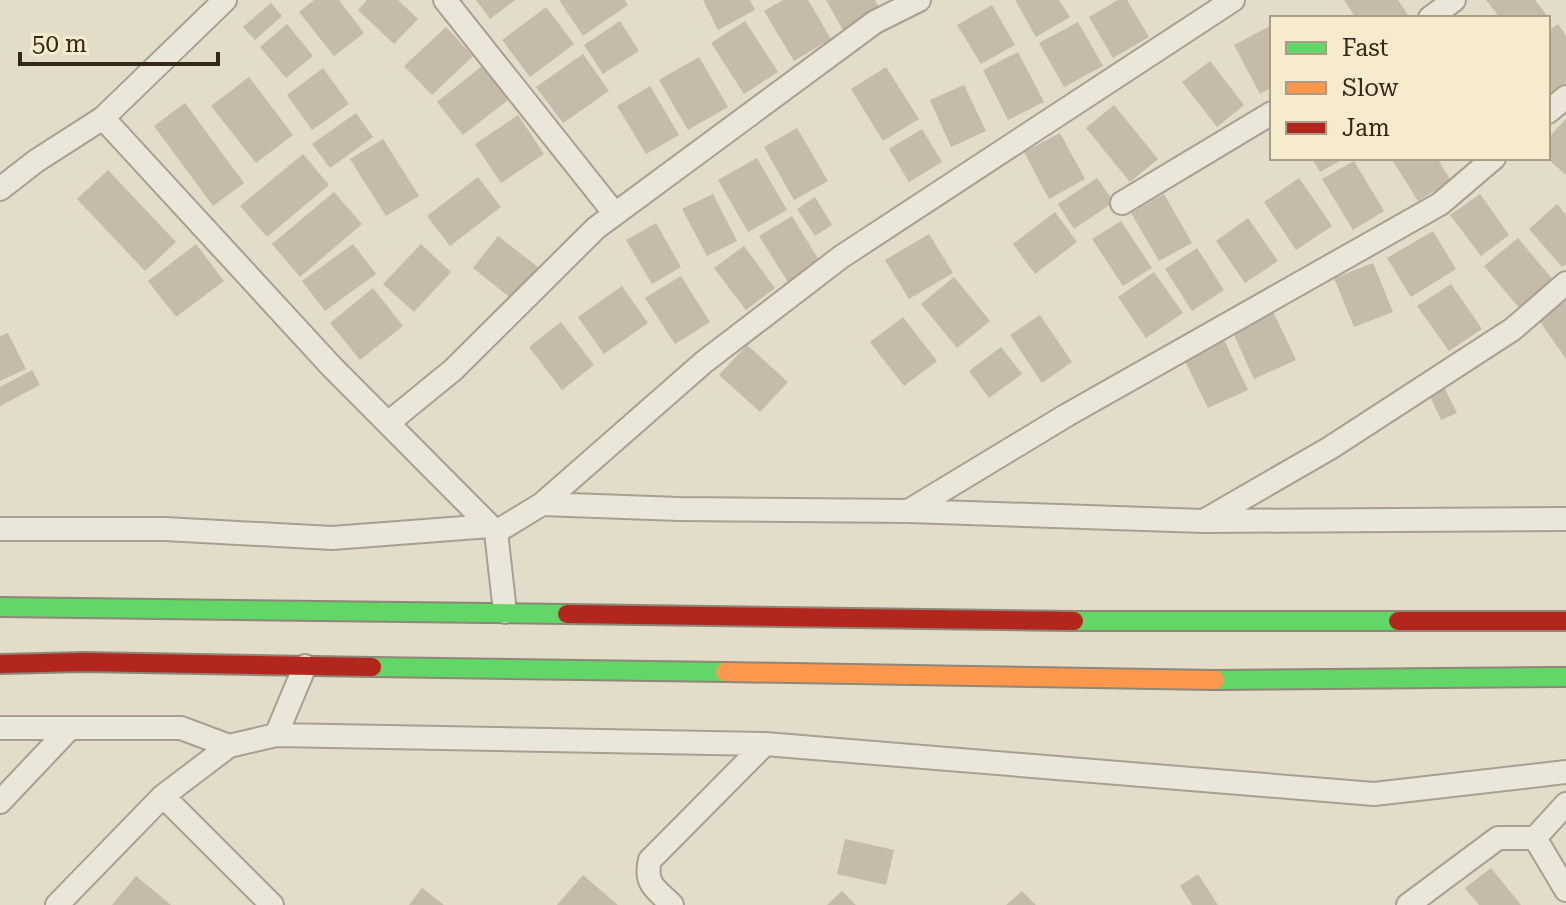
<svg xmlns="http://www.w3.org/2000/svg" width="1566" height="905" viewBox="0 0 1566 905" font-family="'Roboto Serif',serif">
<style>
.building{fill:#c6baa9}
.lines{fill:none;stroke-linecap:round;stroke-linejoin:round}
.street-casing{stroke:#a7a092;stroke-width:26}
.fast-casing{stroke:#8d8679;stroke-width:22}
.slow-casing{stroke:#8d8679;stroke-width:22}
.jam-casing{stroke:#8d8679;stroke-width:22}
.street{stroke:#ebe6da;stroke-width:22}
.fast{stroke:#63d668;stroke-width:18}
.slow{stroke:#ff974d;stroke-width:18}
.jam{stroke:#b3261e;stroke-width:18}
</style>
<rect width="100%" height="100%" fill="#e3dcc8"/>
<path class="building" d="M314,0H339L364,33L334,56L299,12Z
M367,0H398L418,19L394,44L358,10Z
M476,0H515L490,19Z
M559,0H625L628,5L583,36Z
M703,0H750L755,10L718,30Z
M783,0H808L831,39L794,61L764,11Z
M826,0H875L880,9L843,30Z
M1015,0H1059L1070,17L1036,37Z
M1118,0H1127L1149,37L1113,58L1089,17Z
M1344,0H1398L1410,18H1356Z
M1486,0H1535L1549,18H1500Z
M271,3L282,16L255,40L243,27Z
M992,5L1015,45L981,64L957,25Z
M546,7L574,44L530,77L502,40Z
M620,21L639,51L603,74L584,45Z
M745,21L778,72L744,94L711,43Z
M1078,22L1103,66L1064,87L1039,43Z
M287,24L313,56L286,78L260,47Z
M1558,24L1566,36V83L1551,93L1548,89V31Z
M1272,25V87L1260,94L1234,45Z
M446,27L473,56L432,95L404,66Z
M1018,52L1044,102L1008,120L983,70Z
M583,54L609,91L563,123L536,87Z
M699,57L728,107L688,130L659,80Z
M1210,61L1244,105L1217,127L1182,82Z
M482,66L508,100L463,135L437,102Z
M886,67L919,119L883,141L851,89Z
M323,68L349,104L312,130L287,95Z
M249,77L293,135L256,163L211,106Z
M964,85L986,131L951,147L930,100Z
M650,86L679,135L646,154L617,106Z
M185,103L244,183L213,206L154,126Z
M1114,105L1158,159L1130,182L1086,128Z
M356,113L373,137L330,168L312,144Z
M518,115L544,154L501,183L475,144Z
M1566,119V175L1548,159V138Z
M797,128L828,181L794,200L764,147Z
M922,129L942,162L909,182L889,149Z
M1060,133L1085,179L1049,199L1024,152Z
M383,139L419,196L386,216L350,159Z
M303,154L329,185L267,237L240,206Z
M757,158L787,210L748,232L718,180Z
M1312,158H1345L1320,172Z
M1391,158H1437L1451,181L1418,201Z
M1354,161L1384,211L1353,230L1322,179Z
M108,170L176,242L145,271L77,199Z
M478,177L501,207L450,246L427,216Z
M1097,178L1114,202L1074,229L1058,204Z
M1299,178L1332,226L1296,250L1264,202Z
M334,192L362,224L300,277L272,244Z
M713,194L737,241L707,256L682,209Z
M1164,194L1192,243L1159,261L1131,213Z
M1480,194L1509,235L1481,256L1450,215Z
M815,197L832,225L815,236L797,209Z
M1557,204L1566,215V264L1562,267L1529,229Z
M1055,212L1077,242L1035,274L1013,244Z
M792,216L820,262L788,282L759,236Z
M1248,218L1278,261L1245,283L1216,241Z
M1121,221L1152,268L1123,286L1092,239Z
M656,223L681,267L652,284L626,240Z
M1433,231L1456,269L1411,297L1387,258Z
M929,234L953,273L909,299L885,260Z
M498,236L543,271L517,303L473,268Z
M1518,238L1554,281L1520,309L1484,266Z
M196,244L224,281L176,317L148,281Z
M353,244L376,274L325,311L302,281Z
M421,244L451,272L414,312L383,284Z
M744,246L775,288L746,310L714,268Z
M1197,248L1224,290L1192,311L1165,269Z
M1373,263L1393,312L1354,327L1334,278Z
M1154,272L1183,313L1146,338L1118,297Z
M681,276L710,322L675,344L645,298Z
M954,277L990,321L957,348L921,304Z
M1451,284L1482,329L1449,351L1417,306Z
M622,286L648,323L604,354L578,317Z
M373,288L403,326L360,360L330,323Z
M1566,301V359L1539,320Z
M1271,307L1296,360L1254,379L1230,326Z
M1040,315L1072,362L1042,383L1010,335Z
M903,317L937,361L904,386L870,342Z
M561,322L594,365L562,390L529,347Z
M8,333L26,369L0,381V336Z
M1223,338L1248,390L1208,408L1183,357Z
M747,345L788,382L760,412L719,375Z
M1001,347L1022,374L989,398L969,371Z
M32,370L40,385L0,406V387Z
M1444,387L1457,413L1441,420L1429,394Z
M845,839L894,850L886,885L837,874Z
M1491,868L1521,905H1479L1465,888Z
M1198,874L1218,905H1192L1180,886Z
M583,875L618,905H557Z
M136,876L171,905H112Z
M422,888L444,905H409Z
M842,891L856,905H827Z
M1022,891L1036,905H1006Z"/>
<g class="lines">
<defs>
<path id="street" d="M445,0L615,214
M1430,18L1454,0
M1548,112L1566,97
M103,118L332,367L496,532L505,612
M0,189L36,161L103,118L225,0
M1122,203L1272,113
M388,423L453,370L596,228L875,22L919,0
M542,504L679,509L909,511L1204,521L1566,519
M910,510L1067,415L1440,204L1494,158
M1207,519L1330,448L1513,329L1566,283
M0,529H165L332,538L490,526
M496,532L542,504L704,362L841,257L1233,0
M305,666L276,735L765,744L1374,794L1566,772
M0,728H181L229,746
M163,796L272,905
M0,802L70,728
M1535,838L1566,890
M57,905L163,796L229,746L276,735
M672,905C656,889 644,884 650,860L765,744
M1408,905L1498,838H1535L1566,804"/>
<path id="fast" d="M0,607L567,614
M1074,621H1398
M372,667L725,672
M1215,680L1566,677"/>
<path id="slow" d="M725,672L1215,680"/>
<path id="jam" d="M567,614L1074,621
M1398,621H1566
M0,664L84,662L372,667"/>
</defs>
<use href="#street" class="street-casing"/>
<use href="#fast" class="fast-casing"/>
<use href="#slow" class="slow-casing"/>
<use href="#jam" class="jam-casing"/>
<use href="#street" class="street"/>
<use href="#fast" class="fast"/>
<use href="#slow" class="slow"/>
<use href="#jam" class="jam"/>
</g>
<rect x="1270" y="16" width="280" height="144" fill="#f6ebcd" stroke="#a99d86" stroke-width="2"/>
<rect x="1286" y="42" width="40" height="12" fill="#63d668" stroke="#a99d86" stroke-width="2"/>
<text x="1342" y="56" font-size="24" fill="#35281b">Fast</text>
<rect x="1286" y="82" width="40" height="12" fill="#ff974d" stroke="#a99d86" stroke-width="2"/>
<text x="1342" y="96" font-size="24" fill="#35281b">Slow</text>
<rect x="1286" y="122" width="40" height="12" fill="#b3261e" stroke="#a99d86" stroke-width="2"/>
<text x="1342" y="136" font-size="24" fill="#35281b">Jam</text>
<path d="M20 52v12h198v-12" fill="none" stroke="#35281b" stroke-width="4"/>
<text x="32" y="52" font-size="24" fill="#35281b" stroke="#f6ebcd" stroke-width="6" paint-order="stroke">50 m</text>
</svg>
